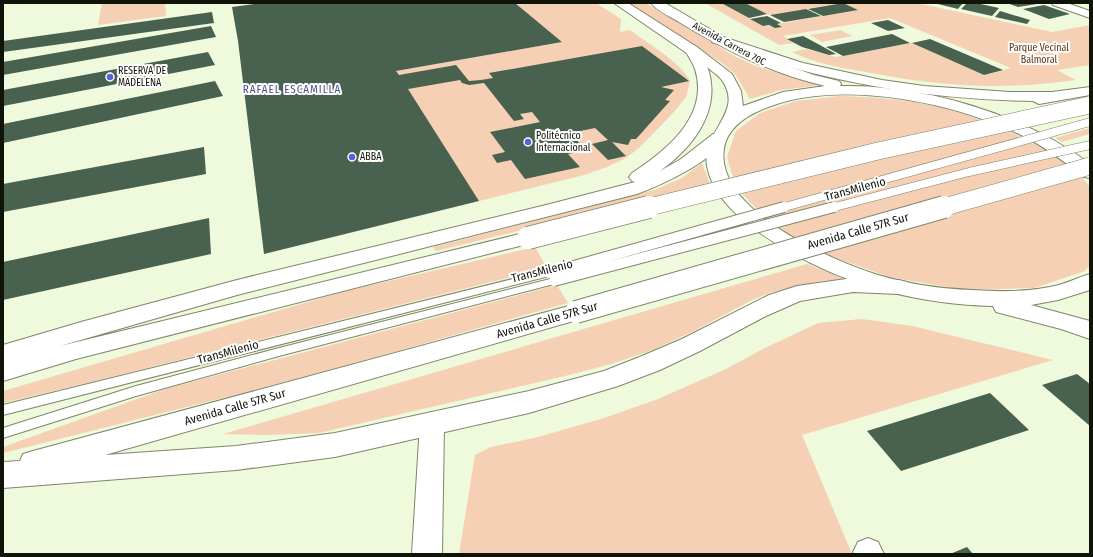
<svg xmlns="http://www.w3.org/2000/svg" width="1093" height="557" viewBox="0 0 1093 557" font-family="'Fira Sans Condensed',sans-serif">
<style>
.green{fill:#f6d0b4}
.building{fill:#49614f}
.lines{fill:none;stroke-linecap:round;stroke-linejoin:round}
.lane-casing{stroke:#7e866b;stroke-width:2}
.street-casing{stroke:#7e866b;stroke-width:2}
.primary-casing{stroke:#7e866b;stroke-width:2}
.highway-casing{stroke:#7e866b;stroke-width:2}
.lane{fill:#fff;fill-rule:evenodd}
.street{fill:#fff;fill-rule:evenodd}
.primary{fill:#fff;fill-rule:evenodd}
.highway{fill:#fff;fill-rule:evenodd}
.lane-bridge-far1-casing{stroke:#7e866b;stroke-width:9;stroke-linecap:butt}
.lane-bridge-casing{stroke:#7e866b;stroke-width:12;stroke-linecap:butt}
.highway-bridge-far1-casing{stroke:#7e866b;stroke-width:18;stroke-linecap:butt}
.highway-bridge-casing{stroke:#7e866b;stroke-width:24;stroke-linecap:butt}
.lane-bridge-far1{stroke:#fff;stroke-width:8}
.lane-bridge{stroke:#fff;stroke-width:10}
.highway-bridge-far1{stroke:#fff;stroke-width:17}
.highway-bridge{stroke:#fff;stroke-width:22}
.poi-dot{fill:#5e5fd7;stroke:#fff;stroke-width:1.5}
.labels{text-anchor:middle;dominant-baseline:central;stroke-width:4;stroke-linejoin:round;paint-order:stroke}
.far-street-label{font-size:10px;fill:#101308;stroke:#fff}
.far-park-label{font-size:10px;fill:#5f350f;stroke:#fff}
.far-poi-label{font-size:10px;fill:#101308;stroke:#fff;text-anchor:start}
.far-neighbourhood-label{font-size:11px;letter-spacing:1px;fill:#4a4f8d;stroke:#fff}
.street-label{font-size:12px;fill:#101308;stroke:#fff}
</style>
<rect width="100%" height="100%" fill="#eff9db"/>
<path class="green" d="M102,3H165L166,16L98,25Z
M515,3H596L621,19L620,32L630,30C647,43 682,63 690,81L686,97L674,112L640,147L626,158L607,167L584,175L479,201L396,71L562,42Z
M629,3H646L736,57L756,66L819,85L781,90L750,99L735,74L722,63Z
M705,3H721L763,26C770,25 774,28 782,27L777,24L857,10L843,3L768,15L745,3H917L1052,32L1090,25V65L1057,70L1076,80C999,91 936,86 860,71C838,67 813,63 792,52L806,49L836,57L912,43L984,75L1011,68L890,18L783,36L794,43L779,45Z
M841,30L852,36L822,42L810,35Z
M840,96C856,97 873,97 889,99C944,103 1016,128 1061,161C1072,169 1082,176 1090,187V265L1085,271L1034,288L965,290L889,277L819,252L767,220L736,187L727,157L736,131L760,113L796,101Z
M1090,128V134L1062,142L1055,138Z
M702,163L710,184L436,251L433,247L654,190L682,178Z
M535,247L547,268L87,383L3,403V391L342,292Z
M807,264L847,279L822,281L772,292L752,300L696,330L653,350L611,364L569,375L319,433L268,435L223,434Z
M557,285L568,303L287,382L3,453V447L165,389Z
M862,319L912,326L1053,360L802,435L852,554H459L475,455L491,447L538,437L601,419L658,399L726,369L765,348L818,323Z"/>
<path class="building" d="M262,3H515L562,42L396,71L399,75L456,65L469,81L481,80L493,78L489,73L642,46L689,81L661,87L674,90L665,100L670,101L636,139H631L628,145L612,142L626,156L608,160L592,144L608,140L595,128L570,133L586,150L568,154L580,167L525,179L511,160L497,163L492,155L505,152L490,132L540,122L532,112L520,114L524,119L514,121L484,83L469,85L462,83L460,80L408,89L479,201L264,254L238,41L232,7Z
M728,3H745L767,14L749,18L723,4Z
M843,3L858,10L823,16L808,9Z
M934,3H963L958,9Z
M967,3H976L999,8L992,16L961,9Z
M1007,3H1037V4L1018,7Z
M1044,5L1070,14L1049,19L1023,9Z
M806,9L821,16L784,22L770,15Z
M1000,11L1030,20L1027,24L995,17Z
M212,12L214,23L3,52V41Z
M767,16L781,23L777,24L782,27L775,28L769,25L763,26L750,19Z
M888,20L905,28L888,31L871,23Z
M211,26L216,37L3,75V62Z
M892,34L910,43L843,56L826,47Z
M803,36L818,44L836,54L829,55L802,47L787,39Z
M930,39L1003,70L984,75L912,43Z
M208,52L215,65L3,106V90Z
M215,81L223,96L3,143V124Z
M204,147L206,174L3,212V184Z
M209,218L211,254L3,300V262Z
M1077,374L1090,384V426L1042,385Z
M990,393L1029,430L901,471L867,431Z
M967,547L973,554H950Z"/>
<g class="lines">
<defs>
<path id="lane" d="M549,270L554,273L553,275L3,415V405Z
M554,278L558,279L559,281L558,283L279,356L136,396L3,438V428L136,386L279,348Z"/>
<path id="street" d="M1052,3H1067L1090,11V18L1053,5Z
M432,414L441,417L444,424L442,554H412L420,424L423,417Z
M868,538L878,542L884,554H854L853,552L858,542Z"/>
<path id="primary" d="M614,3H628L697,47L732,74L741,91L743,106L783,92L825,86C772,74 725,50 679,22C671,17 657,11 651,3H665L725,38L769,59L814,75L839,81L841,84L840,86C923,84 1024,114 1090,164V178L1084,177C1066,163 1049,150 1029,139C960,103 845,79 771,106C751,113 728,125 724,148C714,210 831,260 878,275C908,284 941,289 972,290C1001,292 1031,292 1059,285C1070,282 1079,277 1090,274V290L1058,300L1031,305L1090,321V339L1061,329L996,312L993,306C910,304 828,281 760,233C737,217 712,194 707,166C701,131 746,112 721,79C717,74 711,71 707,67Z"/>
<path id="highway" d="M717,35L803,63L882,80L924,86L1010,92H1052L1090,87V95L1039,104L1033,101C920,99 818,81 712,42L711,39L712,36Z
M692,46L697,47C730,95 702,141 660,171L681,159L713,134L719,133L725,134L727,138C711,162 664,184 637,194L237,295L60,346L528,232L535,234L538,238L535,242L76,359L3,381V345L81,322L237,280L550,204L635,182L632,181L629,177L632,173C666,151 710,116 695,69C693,63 688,56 685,50L687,47Z
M853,278L899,280L907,282L910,287L907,292L899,294L853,292L800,301L766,316L700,351L660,370L618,386L529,413L335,457L236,470L3,488V462L20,461L23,454L33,451L576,304L584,306L588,312L584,318L105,455L236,446L335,433L529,391L604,371L642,356L682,339L769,295L797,286Z"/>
</defs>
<use href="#lane" class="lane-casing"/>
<use href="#street" class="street-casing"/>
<use href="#primary" class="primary-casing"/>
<use href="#highway" class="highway-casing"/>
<use href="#lane" class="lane"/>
<use href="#street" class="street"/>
<use href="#primary" class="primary"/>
<use href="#highway" class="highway"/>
<defs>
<path id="lane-bridge-far1" d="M781,208L1090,122
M831,208L969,172L1090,145"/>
<path id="lane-bridge" d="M549,273L784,207
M554,281L834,207"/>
<path id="highway-bridge-far1" d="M645,208L878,151L1090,105
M941,208L1090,166"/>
<path id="highway-bridge" d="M528,238L649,207
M576,312L944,207"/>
</defs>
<use href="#lane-bridge-far1" class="lane-bridge-far1-casing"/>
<use href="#lane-bridge" class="lane-bridge-casing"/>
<use href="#highway-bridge-far1" class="highway-bridge-far1-casing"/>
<use href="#highway-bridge" class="highway-bridge-casing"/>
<use href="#lane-bridge-far1" class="lane-bridge-far1"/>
<use href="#lane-bridge" class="lane-bridge"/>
<use href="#highway-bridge-far1" class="highway-bridge-far1"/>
<use href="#highway-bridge" class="highway-bridge"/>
</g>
<g class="poi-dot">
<circle cx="110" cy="77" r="4"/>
<circle cx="528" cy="142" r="4"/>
<circle cx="352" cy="157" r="4"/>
</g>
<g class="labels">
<g class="far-street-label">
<text transform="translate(729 44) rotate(28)">Avenida Carrera 70C</text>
</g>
<g class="far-park-label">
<text x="1039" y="48">Parque Vecinal<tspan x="1039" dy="12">Balmoral</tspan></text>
</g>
<g class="far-poi-label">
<text x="118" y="71">RESERVA DE<tspan x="118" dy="12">MADELENA</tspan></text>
<text x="536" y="136">Politécnico<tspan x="536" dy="12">Internacional</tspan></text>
<text x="360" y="157">ABBA</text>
</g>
<g class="far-neighbourhood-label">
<text x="292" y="89">RAFAEL ESCAMILLA</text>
</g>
<g class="street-label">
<text transform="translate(855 189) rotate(-15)">TransMilenio</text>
<text transform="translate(858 231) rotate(-16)">Avenida Calle 57R Sur</text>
<text transform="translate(542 271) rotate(-14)">TransMilenio</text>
<text transform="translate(547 320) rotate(-16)">Avenida Calle 57R Sur</text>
<text transform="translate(228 352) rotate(-15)">TransMilenio</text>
<text transform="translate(235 407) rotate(-16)">Avenida Calle 57R Sur</text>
</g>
</g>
<rect width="1093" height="557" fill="none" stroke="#101308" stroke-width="8"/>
</svg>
